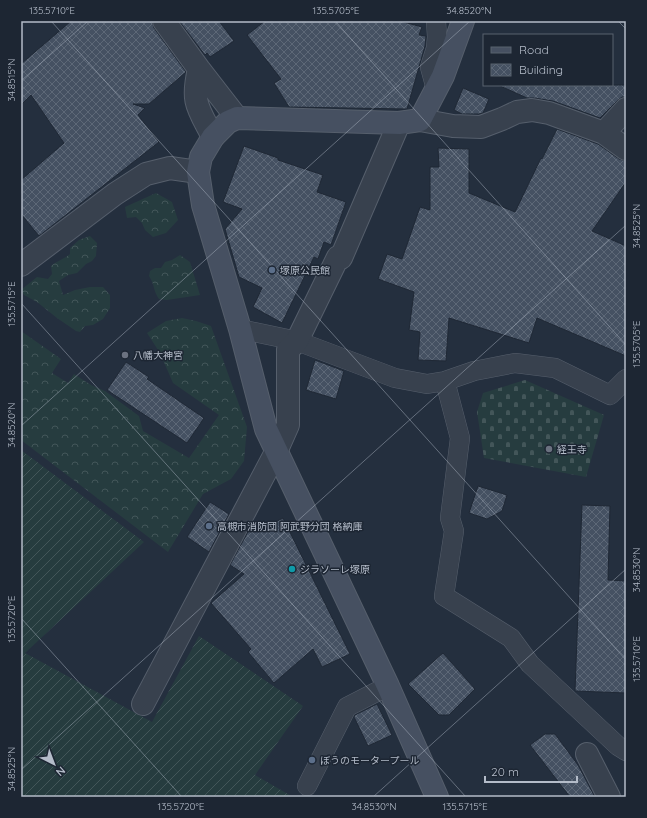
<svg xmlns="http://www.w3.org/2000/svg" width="647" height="818" viewBox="0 0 647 818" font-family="Quicksand,'Noto Sans JP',sans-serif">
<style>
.forest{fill:url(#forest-crowns)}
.cemetery{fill:url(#cemetery-stones)}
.garden{fill:url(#garden-furrows)}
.building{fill:url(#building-cross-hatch);stroke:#1f2835}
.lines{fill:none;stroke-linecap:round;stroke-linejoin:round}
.lane-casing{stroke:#565f6c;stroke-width:20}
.street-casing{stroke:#565f6c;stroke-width:24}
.secondary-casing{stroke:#565f6c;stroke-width:24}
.lane{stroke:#38414e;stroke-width:19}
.street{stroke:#38414e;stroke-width:22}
.secondary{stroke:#465061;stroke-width:22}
.ticks{fill:none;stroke:#b4bcc9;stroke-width:1;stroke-opacity:0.45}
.service-dot{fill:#5c6f8a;stroke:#1d2633;stroke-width:1.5}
.worship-dot{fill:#6b7280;stroke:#1d2633;stroke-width:1.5}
.culture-dot{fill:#0f9aa8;stroke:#1d2633;stroke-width:1.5}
.labels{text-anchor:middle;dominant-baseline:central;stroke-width:3;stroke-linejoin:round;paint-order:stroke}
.poi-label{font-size:10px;fill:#b4bcc9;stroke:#1d2633;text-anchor:start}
.neatline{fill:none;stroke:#b4bcc9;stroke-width:1.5}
.ticks-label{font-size:10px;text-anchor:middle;fill:#b4bcc9}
</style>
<defs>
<pattern id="forest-crowns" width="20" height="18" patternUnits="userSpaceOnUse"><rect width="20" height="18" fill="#263c3f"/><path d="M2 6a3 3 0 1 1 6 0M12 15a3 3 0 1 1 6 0" fill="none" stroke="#435659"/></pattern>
<pattern id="cemetery-stones" width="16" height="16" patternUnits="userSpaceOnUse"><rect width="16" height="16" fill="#263c3f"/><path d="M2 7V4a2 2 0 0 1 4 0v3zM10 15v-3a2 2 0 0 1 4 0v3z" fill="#435659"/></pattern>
<pattern id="garden-furrows" width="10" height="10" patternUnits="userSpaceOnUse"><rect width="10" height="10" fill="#263c3f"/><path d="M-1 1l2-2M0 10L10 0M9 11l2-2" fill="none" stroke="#435659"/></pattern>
<pattern id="building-cross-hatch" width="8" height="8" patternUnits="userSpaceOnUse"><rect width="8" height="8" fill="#455162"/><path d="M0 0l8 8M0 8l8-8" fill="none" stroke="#5d6877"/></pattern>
</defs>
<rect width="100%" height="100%" fill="#242f3e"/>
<path class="forest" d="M156,193L172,202L178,220L166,233L153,237L145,230L142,223L136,217L127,218L125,207Z
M90,236L97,243L96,256L92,261L86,264L77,273L68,275L59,281L63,295L75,290L90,287H103L110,295V308L103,319L93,325L85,326L80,332L76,331L57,318L37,302L24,295L21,290L37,277L48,279L52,274L51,266C58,260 63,260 70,254V248L79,240Z
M180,255L190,262L200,295L167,300L159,299C153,291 155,285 149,276L150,271L155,268H161L165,262L172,260Z
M182,318L196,321L211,326L247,427L244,461L231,479L203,494L168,552L21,440V331L61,359L52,373L68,383L74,374L91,385L105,391L139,416L143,431L189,458L219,415L173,383L160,353L147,333L166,321Z"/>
<path class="cemetery" d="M525,380L604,415L586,477L484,458L477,412L483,393Z"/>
<path class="garden" d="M21,450L144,542L25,653L152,722L199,636L303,706L255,775L293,797H21Z"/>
<path class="building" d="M71,21H152L154,28L186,72L149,104H133L145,108L138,115L159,142L39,236L21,214V180L64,143L31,95L21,105V64Z
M179,21H219L234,41L210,57L207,53L205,55Z
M265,21H400L422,27L419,35L426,36L425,46L407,109L289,107L274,83L281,79L247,35Z
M498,85H626V97H622L617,101L600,118L553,101L534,98H527Z
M463,88L489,99L483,113L479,114H462L454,110Z
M557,129L598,144L619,159L626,161V182L592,231L626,246V356L537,318L529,343L449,318L446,361L418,360L420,332L409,330L414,292L378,279L387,254L402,259L420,207L430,210V167H439L438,148L469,149V193L515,212L541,158L542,159Z
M244,146L278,158V160L323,175L317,192L346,202L331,245L324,242L318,259L314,257L282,323L253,307L262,288L239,277L225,229L242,209L223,202Z
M315,360L344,371L336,399L306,390Z
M126,362L149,377L147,379L204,418L187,443L107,390Z
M478,486L507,495L502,511L487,519L469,513Z
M210,502L229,514L209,552L187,537Z
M582,505L610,506L608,580L626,581V693L575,691Z
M283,518L350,654L322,667L313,649L274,683L248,652L251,649L211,603L244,574L230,565L250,528L256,532Z
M443,653L475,689L449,715H439L408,684Z
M377,704L392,735L368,746L354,717L355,715Z
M545,734H555L578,765L595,797H570L530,745Z"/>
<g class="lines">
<defs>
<path id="lane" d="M436,21L437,37L436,48L430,67L436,89
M240,329L297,341L395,378L427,384L445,381L460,438L450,518L454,531L444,596L511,638L530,664L618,746L626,751
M445,381L474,371L515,363L555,368L610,395L626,379
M307,786L347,707L388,686"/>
<path id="street" d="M164,21L199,69L237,118
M199,69C191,103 198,108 213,137
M420,120L453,126L481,127L502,119L517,112L532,110L549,113L604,133L626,149
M604,133L626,109
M21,265L115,194L146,174L170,168L198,172
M143,704L276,452L288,425V350L297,341L338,257L341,258L399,123
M587,754L609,797"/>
<path id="secondary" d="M437,797L388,686L266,429L240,329L203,205L198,172L201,157L213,137L228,122L237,118L399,123L420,120L443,76L463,21"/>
</defs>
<use href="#lane" class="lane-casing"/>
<use href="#street" class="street-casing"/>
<use href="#secondary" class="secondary-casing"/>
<use href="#lane" class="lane"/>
<use href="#street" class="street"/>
<use href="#secondary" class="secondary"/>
</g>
<path class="ticks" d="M51,21L626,660M335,21L626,345M618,21L626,29M21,81L88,21M21,303L466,797M21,426L470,21M21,618L182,797M21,770L626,225M373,797L626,569"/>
<g class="service-dot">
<circle cx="272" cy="270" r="4"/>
<circle cx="209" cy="526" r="4"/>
<circle cx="312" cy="760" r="4"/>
</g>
<g class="worship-dot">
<circle cx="125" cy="355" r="4"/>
<circle cx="549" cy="449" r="4"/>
</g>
<circle class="culture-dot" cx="292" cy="569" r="4"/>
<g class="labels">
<g class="poi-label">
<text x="280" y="270">塚原公民館</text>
<text x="133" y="355">八幡大神宮</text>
<text x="557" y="449">経王寺</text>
<text x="217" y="526">高槻市消防団 阿武野分団 格納庫</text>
<text x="300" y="569">ジラソーレ塚原</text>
<text x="320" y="760">ぼうのモータープール</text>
</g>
</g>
<rect width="647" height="818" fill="none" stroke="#1d2633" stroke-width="44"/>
<rect x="483" y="34" width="130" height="52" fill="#1d2633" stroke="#59626f"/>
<rect x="491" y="47" width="20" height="6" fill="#465061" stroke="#59626f"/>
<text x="519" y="54" font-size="12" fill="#b4bcc9">Road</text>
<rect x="491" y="64" width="20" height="12" fill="url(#building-cross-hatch)" stroke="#59626f"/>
<text x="519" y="74" font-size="12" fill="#b4bcc9">Building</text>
<g transform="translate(54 764) rotate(138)" stroke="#1d2633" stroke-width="3" paint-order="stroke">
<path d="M0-3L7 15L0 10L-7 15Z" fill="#b4bcc9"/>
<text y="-6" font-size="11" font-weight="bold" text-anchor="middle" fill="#b4bcc9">N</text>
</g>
<path d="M485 776v6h92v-6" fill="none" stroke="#b4bcc9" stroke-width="2"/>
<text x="491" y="776" font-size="12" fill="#b4bcc9" stroke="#1d2633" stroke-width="3" paint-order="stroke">20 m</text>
<rect x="22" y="22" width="603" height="774" class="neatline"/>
<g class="ticks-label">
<text x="52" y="14">135.5710°E</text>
<text x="336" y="14">135.5705°E</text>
<text x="469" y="14">34.8520°N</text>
<text transform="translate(11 80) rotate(-90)" y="4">34.8515°N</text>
<text transform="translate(636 226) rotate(-90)" y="4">34.8525°N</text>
<text transform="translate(11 304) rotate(-90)" y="4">135.5715°E</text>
<text transform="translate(636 344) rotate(-90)" y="4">135.5705°E</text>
<text transform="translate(11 425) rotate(-90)" y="4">34.8520°N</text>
<text transform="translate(636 570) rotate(-90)" y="4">34.8530°N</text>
<text transform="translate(11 619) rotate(-90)" y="4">135.5720°E</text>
<text transform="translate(636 659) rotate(-90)" y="4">135.5710°E</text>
<text transform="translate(11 769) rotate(-90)" y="4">34.8525°N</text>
<text x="181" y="810">135.5720°E</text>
<text x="374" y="810">34.8530°N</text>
<text x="465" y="810">135.5715°E</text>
</g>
</svg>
